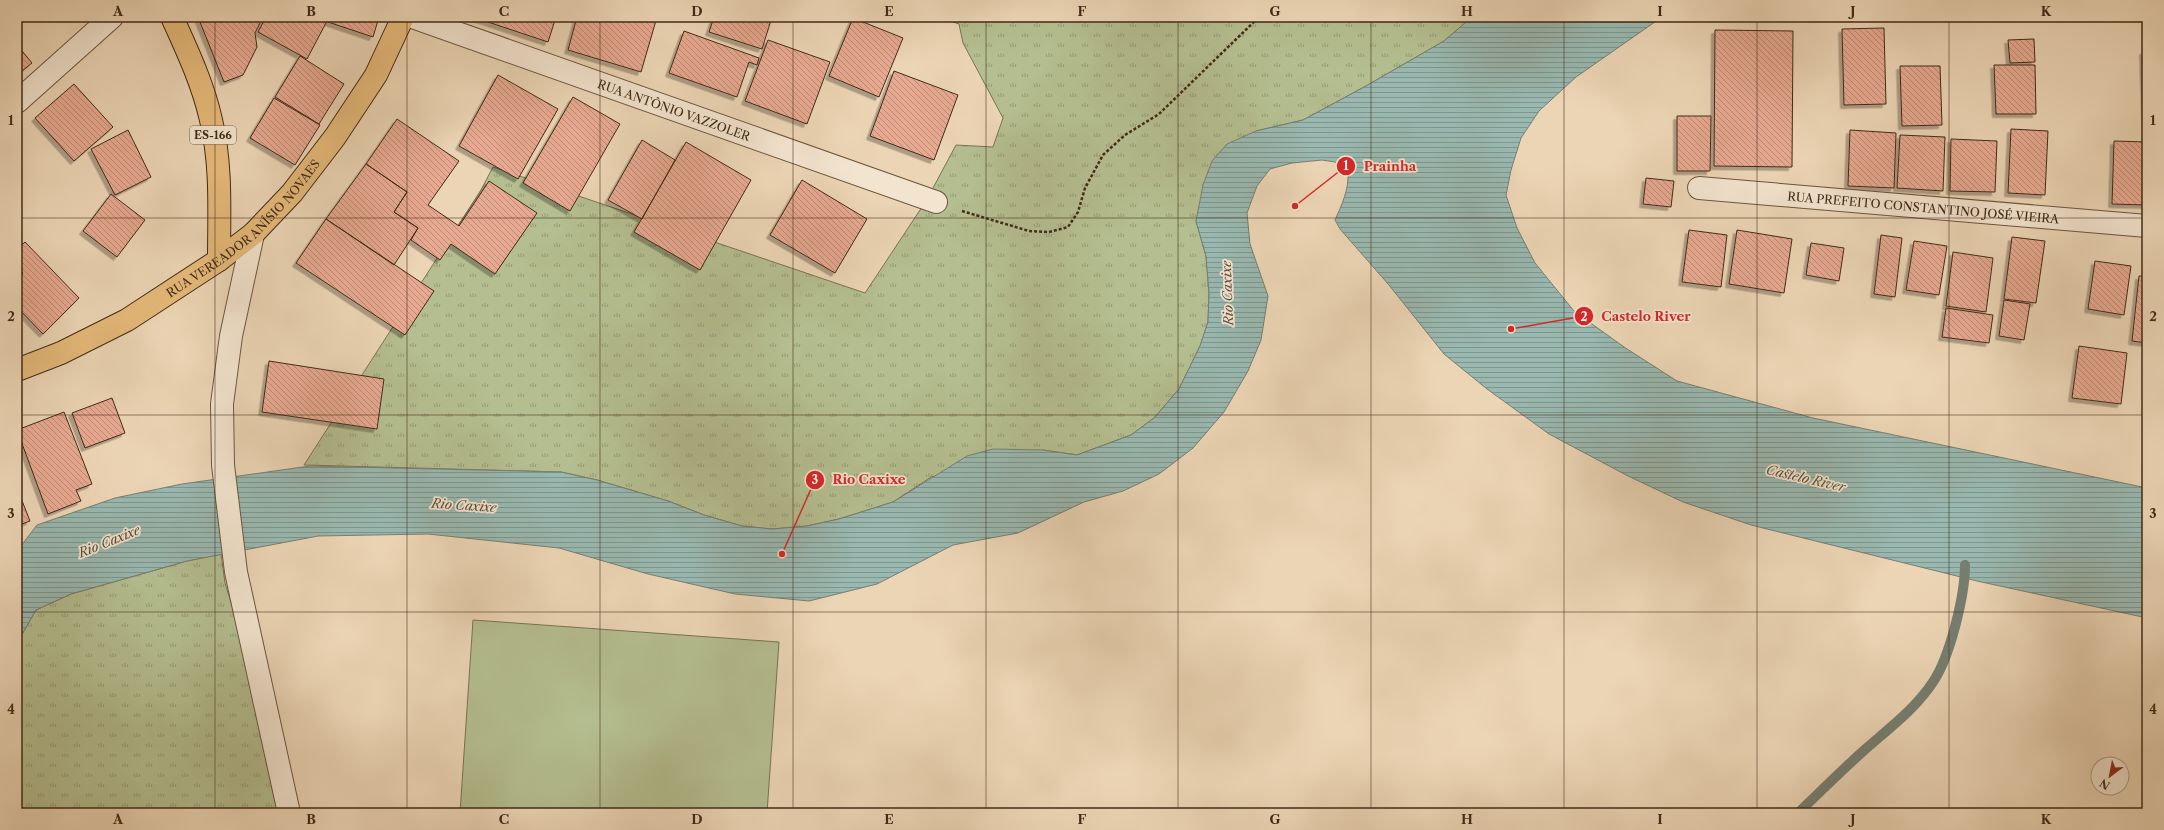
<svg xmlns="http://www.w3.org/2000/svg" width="2164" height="830" viewBox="0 0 2164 830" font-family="'Libre Caslon Text',serif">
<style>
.grass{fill:url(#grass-tufts);stroke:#7a7453}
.pitch{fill:#b4be90;stroke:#7a7453}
.water{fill:url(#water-rules);stroke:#767f72}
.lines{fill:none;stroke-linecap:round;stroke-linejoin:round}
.stream{stroke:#767f72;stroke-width:10}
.building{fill:url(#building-back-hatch);stroke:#412a16;filter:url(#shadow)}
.minor-casing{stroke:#6c553e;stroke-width:24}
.major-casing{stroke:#412a16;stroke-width:24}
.path{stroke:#412a16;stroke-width:2.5;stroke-dasharray:3 2;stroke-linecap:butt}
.minor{stroke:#f3e4cf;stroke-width:22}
.major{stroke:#e6ba7a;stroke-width:22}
.grid{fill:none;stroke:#412a16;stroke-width:1;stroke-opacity:0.55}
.labels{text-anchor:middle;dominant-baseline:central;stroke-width:3.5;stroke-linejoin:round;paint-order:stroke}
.shield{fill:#f3e4cf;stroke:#76624e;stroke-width:1}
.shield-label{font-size:11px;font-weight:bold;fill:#412a16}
.street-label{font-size:12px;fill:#412a16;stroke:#f3e4cf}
.water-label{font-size:13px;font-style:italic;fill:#574e3c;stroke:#f3e4cf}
.leader{fill:none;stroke:#d62828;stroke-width:1.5}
.callout-dot{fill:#d62828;stroke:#f3e4cf;stroke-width:1.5}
.mark-label{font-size:12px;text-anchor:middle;font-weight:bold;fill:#fff}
.callout-label{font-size:13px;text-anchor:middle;font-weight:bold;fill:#d62828;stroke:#f3e4cf;stroke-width:3.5;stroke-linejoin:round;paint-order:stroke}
.neatline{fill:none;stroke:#412a16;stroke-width:1.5}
.grid-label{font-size:13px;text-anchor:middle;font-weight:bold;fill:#412a16}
</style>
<defs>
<pattern id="grass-tufts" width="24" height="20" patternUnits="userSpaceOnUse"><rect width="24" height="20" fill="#b4be90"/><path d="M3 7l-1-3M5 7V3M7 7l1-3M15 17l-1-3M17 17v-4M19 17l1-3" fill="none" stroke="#949b75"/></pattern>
<pattern id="water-rules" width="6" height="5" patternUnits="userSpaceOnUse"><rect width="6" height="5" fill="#99b8b0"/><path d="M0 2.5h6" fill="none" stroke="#7e968e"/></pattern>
<pattern id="building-back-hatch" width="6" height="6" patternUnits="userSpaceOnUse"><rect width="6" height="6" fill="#e7a991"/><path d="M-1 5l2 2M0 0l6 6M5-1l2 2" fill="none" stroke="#bd8a75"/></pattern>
<filter id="shadow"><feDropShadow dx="-3.5" dy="3.5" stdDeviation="0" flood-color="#0004"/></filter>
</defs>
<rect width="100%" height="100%" fill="#ecd5b5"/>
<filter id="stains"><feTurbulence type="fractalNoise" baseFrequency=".005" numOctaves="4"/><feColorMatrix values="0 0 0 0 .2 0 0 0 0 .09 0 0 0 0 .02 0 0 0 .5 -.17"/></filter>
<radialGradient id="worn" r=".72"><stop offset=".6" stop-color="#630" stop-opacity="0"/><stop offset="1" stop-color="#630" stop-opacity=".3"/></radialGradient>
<path class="grass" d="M939,17H1472L1444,41L1366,86L1303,120L1256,131L1196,221L1206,256L1209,293L1208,322L1200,346L1179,389L1154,418L1131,435L1077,455L1043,450L931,477L893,502L839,519L807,526L772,529L742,526L704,515L668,501L597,480L561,472L304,465L481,190L493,167L865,293L926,201L956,145L993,147L1003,118L963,43L959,24Z
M221,554L225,583L296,813H17V643L36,610L71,594L187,561Z"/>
<path class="pitch" d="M473,620L779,642L767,813H460Z"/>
<path class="water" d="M1472,17H1662L1576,77L1539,111L1521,138L1511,170L1506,195L1517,228L1535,263L1574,311L1624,347L1677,381L1813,418L2147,488V618L1977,581L1751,525L1683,502L1628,476L1549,434L1487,389L1444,354L1389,285L1340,229L1335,220C1342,204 1349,190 1348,172L1335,162L1322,160L1292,163L1270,169L1257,186L1247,213L1250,244L1268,296L1261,340L1248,371L1224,412L1193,448L1159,474L1123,491L1084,502L1018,533L953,545L877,584L809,601L735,594L648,574L559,548L428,534L318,536L187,561L71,594L36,610L17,643V551L37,525L115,498L182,484L310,466L561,472L597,480L668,501L704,515L742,526L772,529L807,526L839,519L893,502L967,456L993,449L1043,450L1077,455L1131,435L1154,418L1179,389L1200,346L1208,322L1209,293L1206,256L1196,221L1203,185L1212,161L1227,144L1256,131L1303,120L1366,86L1444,41Z"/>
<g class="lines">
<path class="stream" d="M1798,813C1819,793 1839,773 1860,754C1885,731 1914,711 1933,682C1950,657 1965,595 1965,565"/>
</g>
<path class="building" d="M198,17H263L255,33L257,47L243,75L224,82Z
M266,17H319L327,21L307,59L258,32Z
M330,17H379L373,37L328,22Z
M473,17H556L548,42Z
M577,17H657L641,72L568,50Z
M714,17H772L762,49L709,32Z
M853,18L903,38L879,97L829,76Z
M1884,28L1886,104L1844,105L1842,29Z
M1715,30L1793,31L1792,167L1714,166Z
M684,31L759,58L757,65L749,62L737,97L669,73Z
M2034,39L2035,62L2010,63L2008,40Z
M768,40L830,62L807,124L745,101Z
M17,45L32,63L17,75Z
M2143,51H2147V137H2146Z
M300,56L344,84L319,124L275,97Z
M1994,65H2035L2036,114H1996Z
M1900,66H1940L1942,125L1902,126Z
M894,71L958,95L934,160L870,136Z
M498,75L558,109L518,179L459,146Z
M74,84L113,127L74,161L35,118Z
M573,97L620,124L570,211L523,183Z
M274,98L320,125L295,165L250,138Z
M1677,116H1711L1710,171H1677Z
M397,119L459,161L428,205L459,226L489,181L537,213L495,274L451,244L440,260L411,240L418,228L394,212L407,192L366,164Z
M2011,129L2048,131L2045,195L2008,193Z
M128,130L151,177L115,195L91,149Z
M1850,130L1896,133L1894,188L1848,186Z
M1900,135L1945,137L1943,191L1897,188Z
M1951,139L1997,141L1995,192L1950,191Z
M642,140L675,160L642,219L608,200Z
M2114,141L2147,142V205L2112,204Z
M686,142L751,180L700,270L634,232Z
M366,164L407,192L394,212L418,228L394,265L326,219Z
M1646,178L1674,181L1671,207L1643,204Z
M802,180L867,219L835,273L770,235Z
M111,194L145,220L117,257L83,231Z
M326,219L434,291L405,335L296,263Z
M1689,230L1727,235L1721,287L1682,282Z
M1737,230L1792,239L1784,293L1729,284Z
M1881,235L1902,238L1895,297L1874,294Z
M2012,237L2045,241L2036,303L2004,299Z
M1914,241L1947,246L1939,295L1906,290Z
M25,242L79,298L43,334L17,307V279L23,273L17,267V249Z
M1811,243L1844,248L1839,281L1806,275Z
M1953,252L1993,258L1986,312L1946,306Z
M2095,261L2131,266L2124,315L2088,309Z
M2139,276H2147V343L2132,341Z
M2004,300L2030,304L2024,340L1999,336Z
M1946,308L1993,315L1989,343L1942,337Z
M2079,346L2127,353L2121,404L2072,398Z
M269,361L384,379L377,429L262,412Z
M112,398L125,433L85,448L72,413Z
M64,412L92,484L76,490L81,501L48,514L17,430Z
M17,488L30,521L17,526Z"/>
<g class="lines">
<defs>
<g id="minor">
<path id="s1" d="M412,17L936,202"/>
<path d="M17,102L112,17"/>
<path id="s2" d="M1699,188L2147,226"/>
<path d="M253,234L231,336L222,404L223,465L236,572L289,813"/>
</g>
<g id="major">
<path d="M172,17C187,50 203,84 211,120C222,166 219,213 219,260"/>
<path id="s3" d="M17,370L61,353L127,320L219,260L253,234L292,193L335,137L376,75L403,17"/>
</g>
</defs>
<use href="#minor" class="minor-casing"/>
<use href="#major" class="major-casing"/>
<path class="path" d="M962,211L1029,231L1049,232L1068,227L1078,212L1085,188L1103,155L1125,135L1159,114L1259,17"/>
<use href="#minor" class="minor"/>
<use href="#major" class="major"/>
</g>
<path class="grid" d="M215,17V813M407,17V813M600,17V813M793,17V813M986,17V813M1178,17V813M1371,17V813M1564,17V813M1757,17V813M1949,17V813M17,218H2147M17,415H2147M17,612H2147"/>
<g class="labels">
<rect class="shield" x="190" y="126" width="46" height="18" rx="3"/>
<g class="shield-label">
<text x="213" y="135">ES-166</text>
</g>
<g class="street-label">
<text stroke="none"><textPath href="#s1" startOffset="278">RUA ANTÔNIO VAZZOLER</textPath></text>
<text stroke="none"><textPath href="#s2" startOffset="225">RUA PREFEITO CONSTANTINO JOSÉ VIEIRA</textPath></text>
<text stroke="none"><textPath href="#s3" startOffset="270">RUA VEREADOR ANÍSIO NOVAES</textPath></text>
</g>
<g class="water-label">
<text transform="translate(1227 293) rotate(-92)">Rio Caxixe</text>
<text transform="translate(1806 478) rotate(13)">Castelo River</text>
<text transform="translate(464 505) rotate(4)">Rio Caxixe</text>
<text transform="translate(109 541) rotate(-22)">Rio Caxixe</text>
</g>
</g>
<path class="leader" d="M1295 206L1346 166M1511 329L1584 316M782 554L815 480"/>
<g class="callout-dot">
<circle cx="1295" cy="206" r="4"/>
<circle cx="1511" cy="329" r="4"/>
<circle cx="782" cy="554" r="4"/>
<circle cx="1346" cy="166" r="10"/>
<circle cx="1584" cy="316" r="10"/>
<circle cx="815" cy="480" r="10"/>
</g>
<g class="mark-label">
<text x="1346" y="170">1</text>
<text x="1584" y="321">2</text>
<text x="815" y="484">3</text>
</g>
<g class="callout-label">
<text x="1390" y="171">Prainha</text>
<text x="1646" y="321">Castelo River</text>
<text x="869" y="484">Rio Caxixe</text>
</g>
<rect width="2164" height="830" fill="none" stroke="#ecd5b5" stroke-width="44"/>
<g transform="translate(2110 776) rotate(212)"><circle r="19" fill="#f3e4cf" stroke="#ac9a85"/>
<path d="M0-3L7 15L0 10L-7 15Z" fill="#8f2418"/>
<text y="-6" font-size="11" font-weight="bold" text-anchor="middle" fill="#412a16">N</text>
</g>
<rect x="22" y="22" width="2120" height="786" class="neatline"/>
<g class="grid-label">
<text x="118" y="16">A</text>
<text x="311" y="16">B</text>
<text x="504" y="16">C</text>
<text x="697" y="16">D</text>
<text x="889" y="16">E</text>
<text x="1082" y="16">F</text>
<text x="1275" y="16">G</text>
<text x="1467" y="16">H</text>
<text x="1660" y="16">I</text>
<text x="1853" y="16">J</text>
<text x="2046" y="16">K</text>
<text x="11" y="125">1</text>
<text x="2153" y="125">1</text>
<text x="11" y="321">2</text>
<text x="2153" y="321">2</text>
<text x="11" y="518">3</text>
<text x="2153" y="518">3</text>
<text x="11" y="714">4</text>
<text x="2153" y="714">4</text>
<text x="118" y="824">A</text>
<text x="311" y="824">B</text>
<text x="504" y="824">C</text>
<text x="697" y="824">D</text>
<text x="889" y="824">E</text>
<text x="1082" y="824">F</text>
<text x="1275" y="824">G</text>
<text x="1467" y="824">H</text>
<text x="1660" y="824">I</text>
<text x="1853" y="824">J</text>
<text x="2046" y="824">K</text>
</g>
<rect width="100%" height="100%" filter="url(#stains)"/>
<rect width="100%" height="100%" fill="url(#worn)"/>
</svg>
